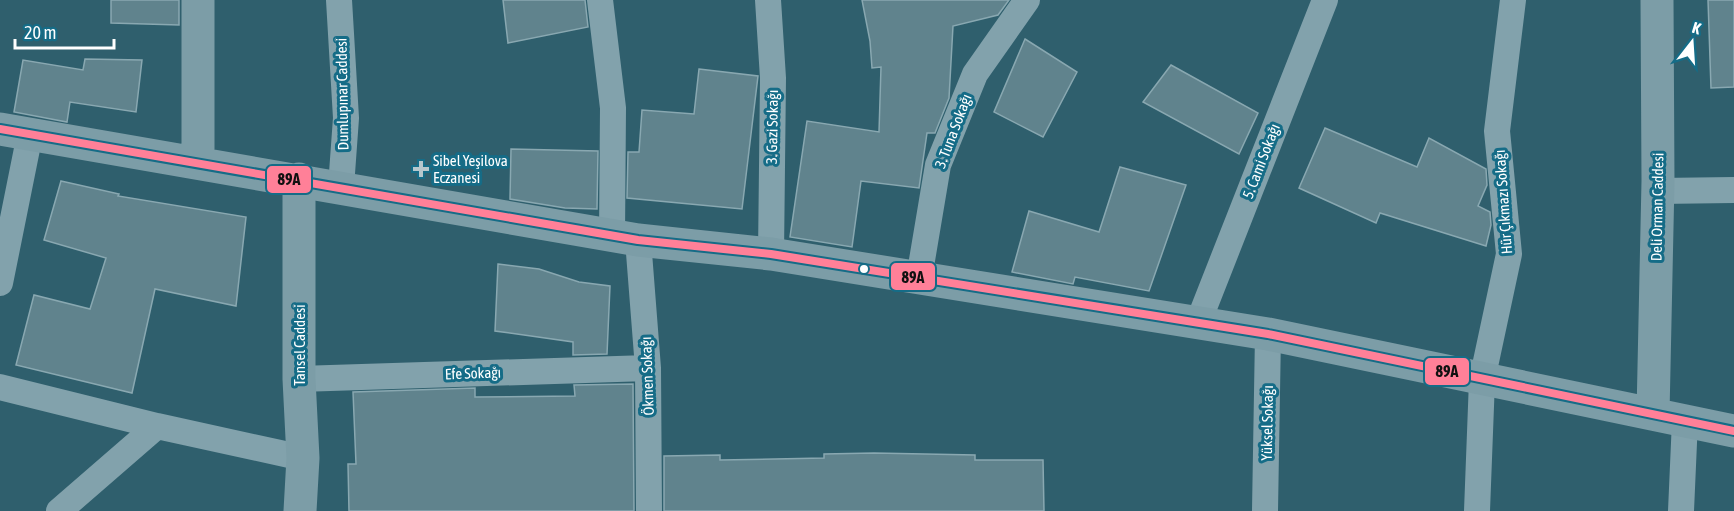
<svg xmlns="http://www.w3.org/2000/svg" width="1734" height="511" viewBox="0 0 1734 511" font-family="'Asap Condensed',sans-serif">
<style>
.building{fill:#60838d;stroke:#89a8b1;stroke-width:1.5}
.lines{fill:none;stroke-linecap:round;stroke-linejoin:round}
.street{stroke:#82a2ac;stroke-width:26}
.secondary{stroke:#7c9da7;stroke-width:33}
.bus-1-casing{stroke:#156c87;stroke-width:12}
.bus-1{stroke:#ff8098;stroke-width:8}
.poi-dot{fill:#b6c7cc;stroke:#156c87;stroke-width:2}
.bus-dot{fill:#fff;stroke:#156c87;stroke-width:2}
.labels{text-anchor:middle;dominant-baseline:central;stroke-width:6;stroke-linejoin:round;paint-order:stroke}
.street-label{font-size:15px;fill:#fff;stroke:#156c87}
.poi-label{font-size:15px;fill:#fff;stroke:#156c87;text-anchor:start}
.line-badge{stroke:#156c87;stroke-width:2}
.pale-badge-label{font-size:16px;text-anchor:middle;font-weight:bold;fill:#111}
</style>
<rect width="100%" height="100%" fill="#2f5f6d"/>
<path class="building" d="M111,0H179V25L111,23Z
M503,0H585L588,27L508,43Z
M862,0H1009L998,15L953,26L949,98L935,133H927L919,188L861,181L852,247L790,237L807,121L879,132L881,67L872,68L870,41Z
M1708,0H1734V87L1711,88Z
M1025,39L1077,72L1043,137L994,112Z
M85,59L142,60L136,112L70,102L67,122L14,112L23,60L83,70Z
M1171,65L1258,113L1239,154L1143,102Z
M699,69L758,76L742,209L627,198L628,152H639L642,110L694,114Z
M1325,128L1417,167L1429,138L1486,169L1487,185L1478,206L1490,212L1491,225L1486,246L1380,213L1376,223L1299,188Z
M511,149L598,151L597,209L565,208L510,199Z
M1120,167L1186,185L1149,291L1075,277L1073,284L1012,272L1029,211L1099,232Z
M61,181L119,194L118,196L246,217L236,306L155,289L132,393L16,365L34,295L90,309L106,258L44,240Z
M498,264L539,269L579,282L610,286L607,354L573,355V342L495,331Z
M633,384L634,511H349L348,464H356L353,392L475,388V397L575,396L574,385Z
M874,453L975,455V460H1043L1044,511H664V456L720,455V460L824,458V454Z"/>
<g class="lines">
<path class="street" d="M339,0L346,118L341,187
M600,0L613,108L612,236
M768,0L773,78L771,254
M1658,191L1734,190
M638,240L648,368L649,511
M919,278L938,165L975,74L1027,0
M0,283L30,134
M1198,323L1325,0
M299,379L648,368
M0,387L157,426L303,458
M59,511L157,426
M1265,511L1268,334
M1477,511L1482,380L1509,254L1497,131L1513,0
M1681,511L1685,420"/>
<path class="secondary" d="M198,0V162
M0,129L638,240L771,254L1268,334L1734,431
M299,179V379L303,458L300,511
M1653,414L1658,181L1657,0"/>
<defs>
<path id="bus-1" d="M0,129L638,240L771,254L1268,334L1734,431"/>
</defs>
<use href="#bus-1" class="bus-1-casing"/>
<use href="#bus-1" class="bus-1"/>
</g>
<path class="poi-dot" d="M418 160h6v6h6v6h-6v6h-6v-6h-6v-6h6z"/>
<circle class="bus-dot" cx="864" cy="269" r="5"/>
<g class="labels">
<g class="street-label">
<text transform="translate(342 94) rotate(-91)">Dumlupınar Caddesi</text>
<text transform="translate(772 127) rotate(-89)">3. Gazi Sokağı</text>
<text transform="translate(953 131) rotate(-69)">3. Tuna Sokağı</text>
<text transform="translate(1261 161) rotate(-69)">5. Cami Sokağı</text>
<text transform="translate(1503 202) rotate(-94)">Hür Çıkmazı Sokağı</text>
<text transform="translate(1657 207) rotate(-89)">Deli Orman Caddesi</text>
<text transform="translate(299 345) rotate(-90)">Tansel Caddesi</text>
<text transform="translate(473 373) rotate(-2)">Efe Sokağı</text>
<text transform="translate(647 376) rotate(-92)">Ökmen Sokağı</text>
<text transform="translate(1267 423) rotate(-89)">Yüksel Sokağı</text>
</g>
<g class="poi-label">
<text x="433" y="160">Sibel Yeşilova<tspan x="433" dy="17">Eczanesi</tspan></text>
</g>
</g>
<g class="line-badge">
<rect x="266" y="165" width="46" height="29" rx="6" fill="#ff8098"/>
<rect x="890" y="262" width="46" height="29" rx="6" fill="#ff8098"/>
<rect x="1424" y="357" width="46" height="29" rx="6" fill="#ff8098"/>
</g>
<g class="pale-badge-label">
<text x="289" y="185">89A</text>
<text x="913" y="283">89A</text>
<text x="1447" y="377">89A</text>
</g>
<g transform="translate(1692 42) rotate(17)" stroke="#156c87" stroke-width="4.5" paint-order="stroke">
<path d="M0-4.5L10 22L0 15L-10 22Z" fill="#ffffff"/>
<text y="-9" font-size="16" font-weight="bold" text-anchor="middle" fill="#ffffff">K</text>
</g>
<path d="M15 39v9h99v-9" fill="none" stroke="#ffffff" stroke-width="3"/>
<text x="24" y="39" font-size="18" fill="#ffffff" stroke="#156c87" stroke-width="4.5" paint-order="stroke">20 m</text>
</svg>
